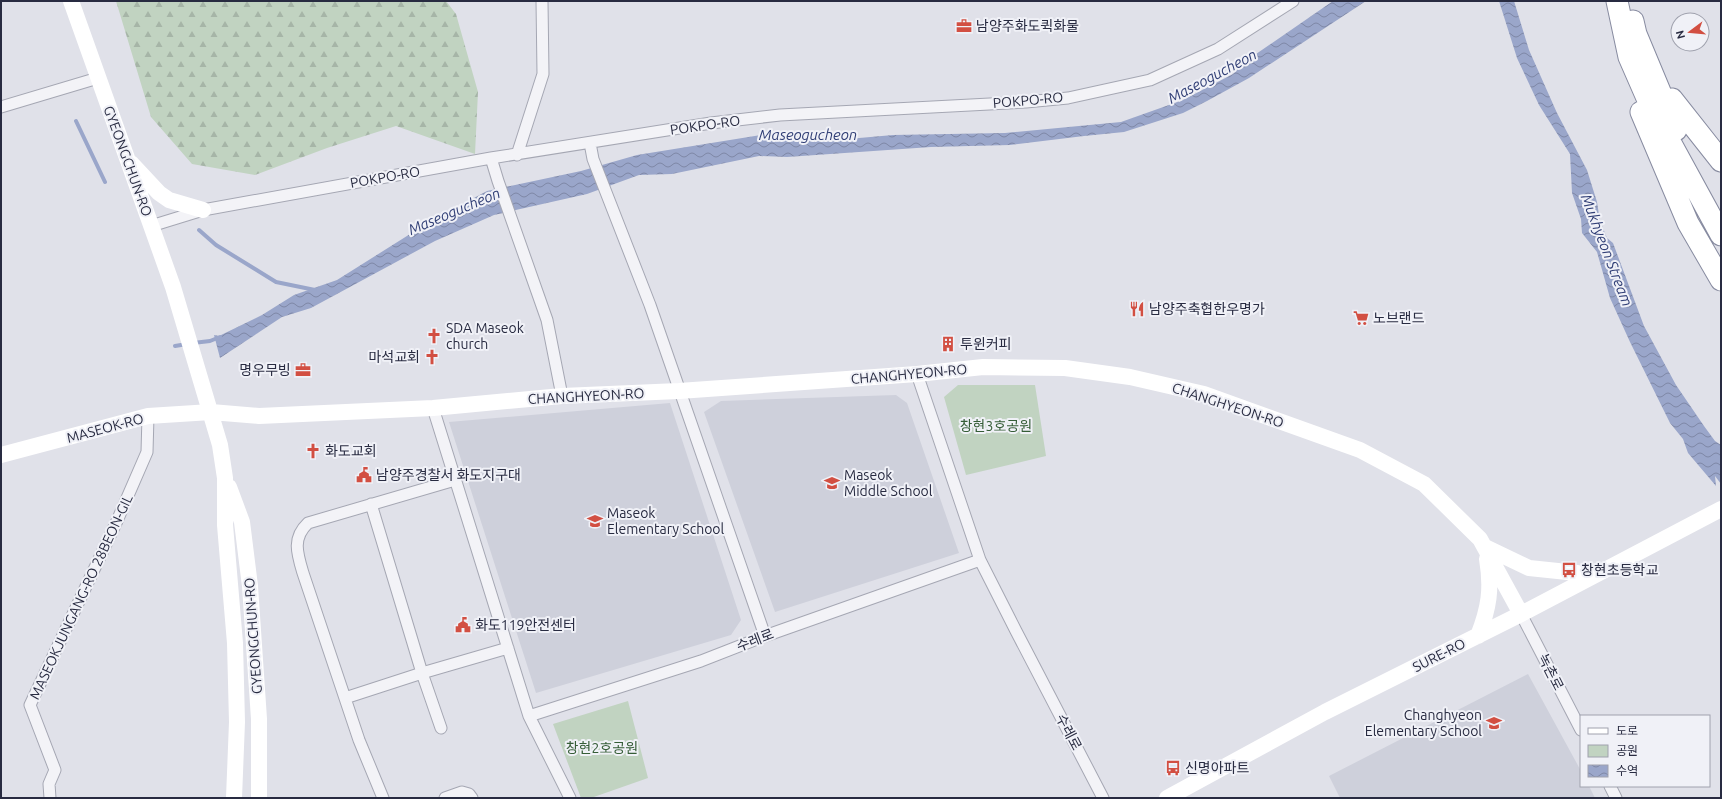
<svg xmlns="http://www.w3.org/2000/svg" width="1722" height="799" viewBox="0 0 1722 799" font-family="Ubuntu,'Noto Sans KR',sans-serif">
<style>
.built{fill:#ced0db}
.green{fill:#c1d3c1}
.forest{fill:url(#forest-firs)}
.water{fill:url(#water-waves)}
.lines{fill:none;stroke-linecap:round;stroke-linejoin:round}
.stream{stroke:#9aa6ca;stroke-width:4}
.street-casing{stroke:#a5a7b3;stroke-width:13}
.highway-casing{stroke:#878ba0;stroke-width:23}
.street{stroke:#f3f3f7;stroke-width:11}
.secondary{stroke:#fff;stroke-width:16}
.highway{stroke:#fff;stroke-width:21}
.labels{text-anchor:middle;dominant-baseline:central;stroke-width:4;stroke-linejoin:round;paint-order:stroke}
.poi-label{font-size:14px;fill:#282b41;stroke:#f0f1f7;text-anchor:start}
.street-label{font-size:14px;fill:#282b41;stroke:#f0f1f7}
.park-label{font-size:14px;fill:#355d37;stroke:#f0f1f7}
.water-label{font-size:15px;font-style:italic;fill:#313f76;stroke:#f0f1f7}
</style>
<defs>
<pattern id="forest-firs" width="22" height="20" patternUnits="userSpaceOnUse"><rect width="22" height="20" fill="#c1d3c1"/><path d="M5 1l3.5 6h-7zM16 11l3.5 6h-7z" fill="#a6b5a7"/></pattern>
<pattern id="water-waves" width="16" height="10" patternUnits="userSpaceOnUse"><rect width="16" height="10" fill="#9aa6ca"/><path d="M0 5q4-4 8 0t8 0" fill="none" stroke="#7e87a6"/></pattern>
</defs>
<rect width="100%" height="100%" fill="#e0e1e9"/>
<path class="built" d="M896,395L907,403L959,553L775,612L704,412L721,401Z
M670,403L741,620L731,635L536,693L449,422Z
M1528,674L1581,771V786H1589L1595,798H1340L1329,776Z"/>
<path class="green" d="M958,385H1035L1046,456L966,475L944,397Z
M628,701L648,778L591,798H581L553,724Z"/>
<path class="forest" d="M116,1H446L456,14L478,92L475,154L396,126L327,148L255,175L192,164L151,117Z"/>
<path class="water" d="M1333,1H1366L1249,78L1207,101L1183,113L1124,132L1084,136L1010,145L931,147L787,157L759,156L672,174L639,175L587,194L494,215L435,241L311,308L282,317L220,358L214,335L219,336L262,315L294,295L337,280L426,224L487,191L581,171L637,155L767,134L848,139L893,135L1005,133L1121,122L1183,100L1233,74L1243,63Z
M1499,1H1514L1529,50L1557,113L1587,170L1597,202L1600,221L1607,238L1613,243L1644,326L1676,385L1704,426L1715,441L1721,445V484L1715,476L1716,486L1688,453L1683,439L1670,423L1630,342L1610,298L1597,252L1582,233L1581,219L1572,193L1570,154L1539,105L1517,58Z"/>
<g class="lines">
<path class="stream" d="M76,121L105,182
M199,230L216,245L276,282L315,290
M193,343L210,341L220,337
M175,346L187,344"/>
<defs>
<path id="street" d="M1,107L98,78
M590,143L593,159L650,305L765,636
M517,155L543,74L542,1
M491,158L498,181L547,320L562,396
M151,226L203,210L491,158L711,123L780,115L1026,102L1068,98L1150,80L1218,49L1293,1
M917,374L980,560L1016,631L1103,798
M433,408L529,716L570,798
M371,504L422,673L441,728
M1521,614L1581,730
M345,698L422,673L508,648
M529,716L701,661L765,636L980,560
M1610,786L1616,798
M50,798L49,784L55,770L30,705L117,521L147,452L148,416
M383,798L359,740L303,573C297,553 292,538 308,523L455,480
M445,798L462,792L469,794L472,798"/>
<path id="highway" d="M1617,1L1629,57L1650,105L1721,235
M1633,21L1636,34L1676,130
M1672,99L1721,161
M1641,112L1688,223L1721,280"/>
</defs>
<use href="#street" class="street-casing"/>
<use href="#highway" class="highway-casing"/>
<use href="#street" class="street"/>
<path class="secondary" d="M71,1L173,287L220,445L225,478V525L235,643L237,722L234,798
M131,163L159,193L169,200L203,210
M1,455L148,416L211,412L259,416L433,408L562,396L679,391L917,374L983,367L1065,368L1130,377L1204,394L1360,450L1424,484L1480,539L1521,614
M229,487L242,522L250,586L259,719V798
M1485,547L1529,568L1577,573L1591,577
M1478,636C1489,608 1492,589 1487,559
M1167,798L1325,712L1521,614L1721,509"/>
<use href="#highway" class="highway"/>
</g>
<defs>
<symbol id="office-bare" viewBox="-9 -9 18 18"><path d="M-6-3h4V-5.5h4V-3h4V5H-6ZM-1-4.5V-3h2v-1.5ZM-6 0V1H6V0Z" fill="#d24f42" stroke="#f0f1f7" stroke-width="2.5" paint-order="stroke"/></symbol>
<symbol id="restaurant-bare" viewBox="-9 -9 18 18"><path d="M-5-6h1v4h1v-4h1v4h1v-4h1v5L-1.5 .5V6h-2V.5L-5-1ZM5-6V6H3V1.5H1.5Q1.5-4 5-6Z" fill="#d24f42" stroke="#f0f1f7" stroke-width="2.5" paint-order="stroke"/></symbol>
<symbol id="supermarket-bare" viewBox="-9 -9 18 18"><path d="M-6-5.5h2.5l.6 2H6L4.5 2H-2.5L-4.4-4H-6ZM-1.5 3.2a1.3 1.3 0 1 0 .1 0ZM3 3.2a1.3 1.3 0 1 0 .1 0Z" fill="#d24f42" stroke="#f0f1f7" stroke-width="2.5" paint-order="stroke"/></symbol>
<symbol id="church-bare" viewBox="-9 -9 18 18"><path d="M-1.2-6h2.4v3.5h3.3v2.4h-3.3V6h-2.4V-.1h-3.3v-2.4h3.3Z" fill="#d24f42" stroke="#f0f1f7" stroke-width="2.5" paint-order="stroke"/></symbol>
<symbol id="building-bare" viewBox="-9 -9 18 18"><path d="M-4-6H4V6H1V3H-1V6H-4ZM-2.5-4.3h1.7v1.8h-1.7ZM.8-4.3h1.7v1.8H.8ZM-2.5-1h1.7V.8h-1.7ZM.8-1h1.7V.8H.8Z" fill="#d24f42" stroke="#f0f1f7" stroke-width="2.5" paint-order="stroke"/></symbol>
<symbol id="civic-bare" viewBox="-9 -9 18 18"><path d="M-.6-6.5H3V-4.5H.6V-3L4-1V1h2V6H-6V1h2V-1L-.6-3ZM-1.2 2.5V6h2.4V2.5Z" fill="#d24f42" stroke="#f0f1f7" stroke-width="2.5" paint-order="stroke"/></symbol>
<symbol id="school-bare" viewBox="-9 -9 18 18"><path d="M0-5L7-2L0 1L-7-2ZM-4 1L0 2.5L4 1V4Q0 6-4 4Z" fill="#d24f42" stroke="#f0f1f7" stroke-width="2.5" paint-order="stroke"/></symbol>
<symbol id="bus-bare" viewBox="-9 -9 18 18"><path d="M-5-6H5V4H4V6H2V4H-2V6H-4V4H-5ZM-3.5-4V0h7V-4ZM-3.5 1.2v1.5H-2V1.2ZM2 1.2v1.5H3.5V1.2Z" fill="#d24f42" stroke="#f0f1f7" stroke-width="2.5" paint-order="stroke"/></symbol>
</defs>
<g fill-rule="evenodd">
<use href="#office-bare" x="953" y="15" width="22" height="22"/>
<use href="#restaurant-bare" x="1126" y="298" width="22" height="22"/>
<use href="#supermarket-bare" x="1350" y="307" width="22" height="22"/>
<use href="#church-bare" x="423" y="325" width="22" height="22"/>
<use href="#building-bare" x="937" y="333" width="22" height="22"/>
<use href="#church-bare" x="421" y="346" width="22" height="22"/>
<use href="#office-bare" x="292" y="359" width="22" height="22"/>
<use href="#church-bare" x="302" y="440" width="22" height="22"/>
<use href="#civic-bare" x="353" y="464" width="22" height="22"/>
<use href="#school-bare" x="821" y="472" width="22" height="22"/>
<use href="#school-bare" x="584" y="510" width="22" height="22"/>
<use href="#bus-bare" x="1558" y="559" width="22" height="22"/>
<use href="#civic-bare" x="452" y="614" width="22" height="22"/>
<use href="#school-bare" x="1483" y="712" width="22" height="22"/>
<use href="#bus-bare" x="1162" y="757" width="22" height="22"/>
</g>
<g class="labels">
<g class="poi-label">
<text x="976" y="26">남양주화도퀵화물</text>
<text x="1149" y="309">남양주축협한우명가</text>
<text x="1373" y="318">노브랜드</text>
<text x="446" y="328">SDA Maseok<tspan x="446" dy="16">church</tspan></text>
<text x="960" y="344">투윈커피</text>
<text x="420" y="357" text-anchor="end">마석교회</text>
<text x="291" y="370" text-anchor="end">명우무빙</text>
<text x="325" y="451">화도교회</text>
<text x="376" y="475">남양주경찰서 화도지구대</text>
<text x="844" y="475">Maseok<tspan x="844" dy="16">Middle School</tspan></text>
<text x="607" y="513">Maseok<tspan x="607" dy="16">Elementary School</tspan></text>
<text x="1581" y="570">창현초등학교</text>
<text x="475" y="625">화도119안전센터</text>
<text x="1482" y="715" text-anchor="end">Changhyeon<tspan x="1482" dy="16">Elementary School</tspan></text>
<text x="1185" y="768">신명아파트</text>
</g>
<g class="street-label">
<text transform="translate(1028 100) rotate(-5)">POKPO-RO</text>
<text transform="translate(705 125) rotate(-8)">POKPO-RO</text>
<text transform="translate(128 161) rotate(70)">GYEONGCHUN-RO</text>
<text transform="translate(385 177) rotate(-10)">POKPO-RO</text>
<text transform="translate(909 374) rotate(-5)">CHANGHYEON-RO</text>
<text transform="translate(586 396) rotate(-3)">CHANGHYEON-RO</text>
<text transform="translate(1228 405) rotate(18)">CHANGHYEON-RO</text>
<text transform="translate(105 428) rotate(-15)">MASEOK-RO</text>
<text transform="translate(81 597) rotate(-65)">MASEOKJUNGANG-RO 28BEON-GIL</text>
<text transform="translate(253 636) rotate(-94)">GYEONGCHUN-RO</text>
<text transform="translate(755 640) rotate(-21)">수레로</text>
<text transform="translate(1439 655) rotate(-27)">SURE-RO</text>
<text transform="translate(1551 672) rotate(63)">녹촌로</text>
<text transform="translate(1069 732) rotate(62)">수레로</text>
</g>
<g class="park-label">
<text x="996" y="426">창현3호공원</text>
<text x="602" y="748">창현2호공원</text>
</g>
<g class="water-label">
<text transform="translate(1212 76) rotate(-28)">Maseogucheon</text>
<text x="808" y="134">Maseogucheon</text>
<text transform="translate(454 211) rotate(-23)">Maseogucheon</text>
<text transform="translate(1607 250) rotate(69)">Mukhyeon Stream</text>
</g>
</g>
<rect width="1722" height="799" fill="none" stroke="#282b41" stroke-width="4"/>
<rect x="1580" y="715" width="130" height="72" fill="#f0f1f7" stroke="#a0a2ae"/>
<rect x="1588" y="728" width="20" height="6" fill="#ffffff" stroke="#a0a2ae"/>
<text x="1616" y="735" font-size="12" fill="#282b41">도로</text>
<rect x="1588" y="745" width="20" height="12" fill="#c1d3c1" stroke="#a0a2ae"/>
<text x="1616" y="755" font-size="12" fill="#282b41">공원</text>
<rect x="1588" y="765" width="20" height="12" fill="url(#water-waves)" stroke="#a0a2ae"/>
<text x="1616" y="775" font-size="12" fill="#282b41">수역</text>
<g transform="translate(1690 32) rotate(254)"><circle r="19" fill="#f0f1f7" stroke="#a0a2ae"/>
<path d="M0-3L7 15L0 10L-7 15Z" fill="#d24f42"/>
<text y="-6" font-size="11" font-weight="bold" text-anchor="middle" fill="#282b41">N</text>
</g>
</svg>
